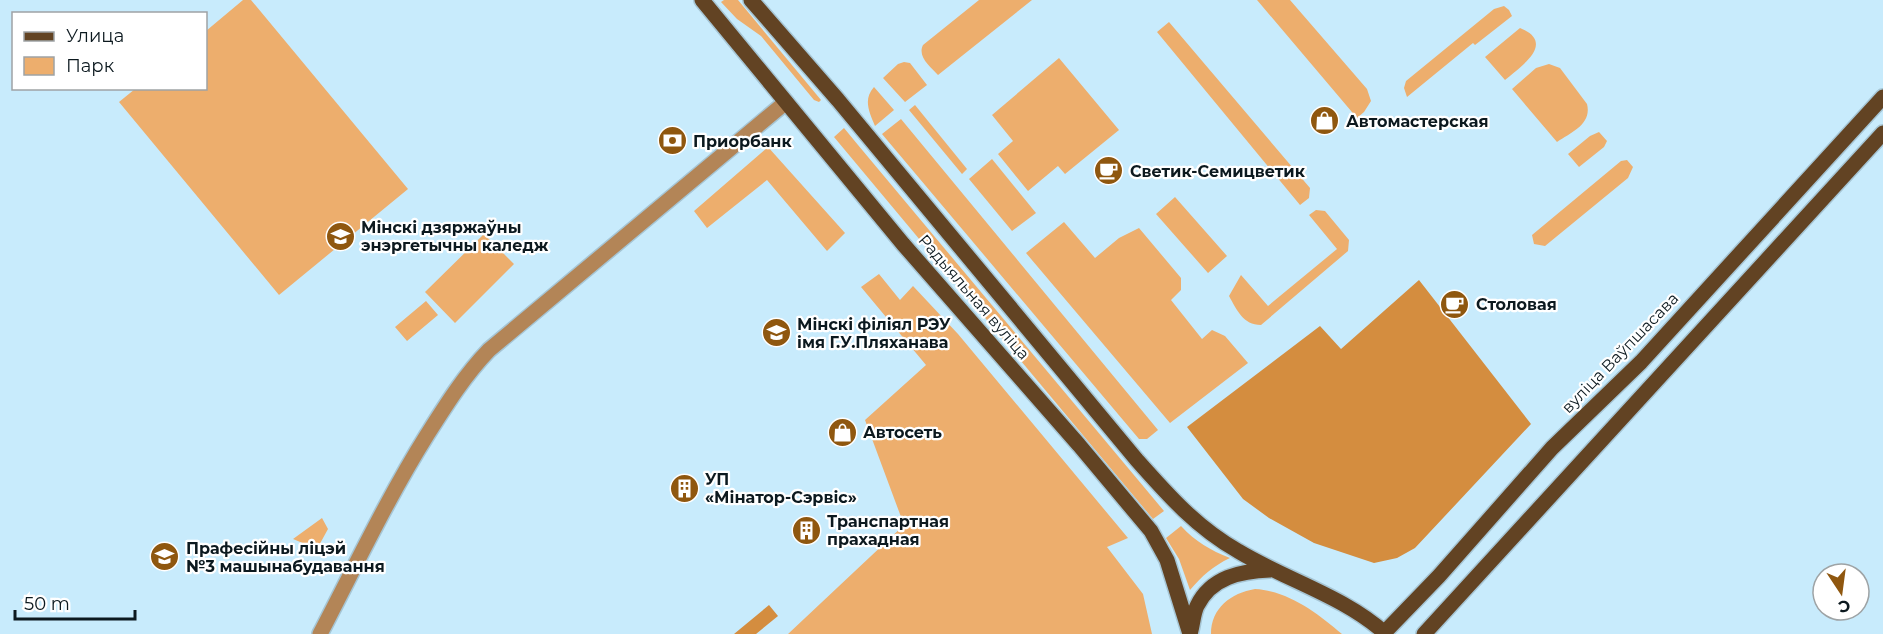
<svg xmlns="http://www.w3.org/2000/svg" width="1883" height="634" viewBox="0 0 1883 634" font-family="Montserrat,sans-serif">
<style>
.green{fill:#edae6d}
.forest{fill:#d48d3f}
.lines{fill:none;stroke-linecap:round;stroke-linejoin:round}
.minor-casing{stroke:#a6c5d4;stroke-width:18}
.major-casing{stroke:#a6c5d4;stroke-width:18}
.minor{stroke:#b38557;stroke-width:15}
.major{stroke:#624323;stroke-width:15}
.labels{text-anchor:middle;dominant-baseline:central;stroke-width:4.5;stroke-linejoin:round;paint-order:stroke}
.poi-label{font-size:16px;font-weight:bold;fill:#0c191f;stroke:#fff;text-anchor:start}
.street-label{font-size:16px;fill:#0c191f;stroke:#fff}
</style>
<rect width="100%" height="100%" fill="#c8ebfc"/>
<path class="green" d="M243,0H251L408,189L279,295L119,102L135,89L206,88V31Z
M724,0H738L821,100L819,102L814,100L761,36L737,19L721,2Z
M979,0H1032L938,75C931,67 917,57 923,45Z
M1257,0H1290L1367,89L1371,101L1364,112L1357,118Z
M1504,6L1509,10L1512,16L1475,45L1473,43L1407,97L1404,88L1406,81L1494,9Z
M1169,22L1310,188L1309,198L1300,205L1157,32Z
M1520,28C1557,43 1520,67 1505,80L1485,57Z
M1059,58L1119,130L1065,174L1058,166L1028,191L998,154L1013,141L992,115Z
M904,62L910,63L927,85L905,102L883,78L898,64Z
M1549,64L1560,68L1587,104C1592,124 1572,132 1557,142L1512,89L1536,68Z
M874,87L894,110L875,126C869,112 863,99 874,87Z
M915,105L967,169L962,174L909,110Z
M901,119L1158,430L1147,439H1139L882,134Z
M844,128L858,145L1164,511L1153,519L834,137Z
M1599,132L1607,141L1604,147L1579,167L1568,154L1590,136Z
M768,147L845,233L827,251L767,180L707,228L694,211Z
M992,159L1036,213L1012,231L969,179Z
M1627,160L1633,167L1628,178L1545,246L1534,244L1532,235L1621,161Z
M1175,197L1227,256L1208,273L1156,214Z
M1316,210L1325,211L1349,240L1348,251L1261,325C1243,325 1237,310 1229,296L1241,275L1268,306L1337,249L1309,215Z
M1064,222L1095,258L1119,238L1139,228L1181,278V290L1171,300L1202,339L1212,330L1225,336L1248,363L1170,423L1026,253Z
M484,234L514,264L455,323L425,292Z
M879,274L900,300L913,286L958,334L1128,538L1107,547L1143,594L1152,634H788L904,525L865,420L926,365L861,287Z
M426,301L438,315L407,341L395,327Z
M322,518L328,529L317,549L293,539Z
M1181,526C1196,542 1210,550 1230,558C1213,566 1202,576 1190,590L1179,559L1166,538Z
M1255,589C1289,591 1317,613 1342,634H1211C1211,608 1231,593 1255,589Z"/>
<path class="forest" d="M1419,280L1531,424L1415,548L1397,558L1374,563L1314,543L1269,518L1243,499L1187,427L1320,326L1341,349Z
M769,605L778,616L756,634H734Z"/>
<g class="lines">
<defs>
<path id="minor" d="M320,634C355,567 387,499 427,435C446,405 464,376 489,350L786,102"/>
<path id="major" d="M702,0L903,244L1079,445L1151,531L1167,560L1190,634
M751,0L838,100L1136,459C1168,495 1196,527 1238,551C1286,580 1344,596 1386,634
M1190,634C1193,625 1193,614 1197,606C1211,577 1241,571 1270,570
M1383,634L1439,576L1552,448L1641,362L1883,97
M1424,634L1883,133"/>
</defs>
<use href="#minor" class="minor-casing"/>
<use href="#major" class="major-casing"/>
<use href="#minor" class="minor"/>
<use href="#major" class="major"/>
</g>
<defs>
<symbol id="shop-disc" viewBox="-11 -11 22 22"><circle r="9.5" fill="#8f570f" stroke="#fff"/><path d="M-5-2.5h2.3a2.7 3.5 0 0 1 5.4 0H5L5.5 6h-11ZM-1.5-2.5h3a1.5 2.3 0 0 0-3 0Z" fill="#fff"/></symbol>
<symbol id="bank-disc" viewBox="-11 -11 22 22"><circle r="9.5" fill="#8f570f" stroke="#fff"/><path d="M-6-4H6V4H-6ZM0-2.3a2.3 2.3 0 1 0 0 4.6a2.3 2.3 0 1 0 0-4.6Z" fill="#fff"/></symbol>
<symbol id="cafe-disc" viewBox="-11 -11 22 22"><circle r="9.5" fill="#8f570f" stroke="#fff"/><path d="M-5.5-4.5H6V0H3Q3 3.5 0 3.5H-2.5Q-5.5 3.5-5.5 0ZM3-3.2v2h1.7v-2ZM-6 4.5H4V6H-6Z" fill="#fff"/></symbol>
<symbol id="university-disc" viewBox="-11 -11 22 22"><circle r="9.5" fill="#8f570f" stroke="#fff"/><path d="M0-5L7-2L0 1L-7-2ZM-4 1L0 2.5L4 1V4Q0 6-4 4Z" fill="#fff"/></symbol>
<symbol id="building-disc" viewBox="-11 -11 22 22"><circle r="9.5" fill="#8f570f" stroke="#fff"/><path d="M-4-6H4V6H1V3H-1V6H-4ZM-2.5-4.3h1.7v1.8h-1.7ZM.8-4.3h1.7v1.8H.8ZM-2.5-1h1.7V.8h-1.7ZM.8-1h1.7V.8H.8Z" fill="#fff"/></symbol>
</defs>
<g fill-rule="evenodd">
<use href="#shop-disc" x="1308" y="104" width="33" height="33"/>
<use href="#bank-disc" x="656" y="124" width="33" height="33"/>
<use href="#cafe-disc" x="1092" y="154" width="33" height="33"/>
<use href="#university-disc" x="324" y="220" width="33" height="33"/>
<use href="#cafe-disc" x="1438" y="288" width="33" height="33"/>
<use href="#university-disc" x="760" y="316" width="33" height="33"/>
<use href="#shop-disc" x="826" y="416" width="33" height="33"/>
<use href="#building-disc" x="668" y="472" width="33" height="33"/>
<use href="#building-disc" x="790" y="514" width="33" height="33"/>
<use href="#university-disc" x="148" y="540" width="33" height="33"/>
</g>
<g class="labels">
<g class="poi-label">
<text x="1346" y="121">Автомастерская</text>
<text x="693" y="141">Приорбанк</text>
<text x="1130" y="171">Светик-Семицветик</text>
<text x="361" y="227">Мінскі дзяржаўны<tspan x="361" dy="18">энэргетычны каледж</tspan></text>
<text x="1476" y="304">Столовая</text>
<text x="797" y="324">Мінскі філіял РЭУ<tspan x="797" dy="18">імя Г.У.Пляханава</tspan></text>
<text x="863" y="432">Автосеть</text>
<text x="705" y="479">УП<tspan x="705" dy="18">«Мінатор-Сэрвіс»</tspan></text>
<text x="827" y="521">Транспартная<tspan x="827" dy="18">прахадная</tspan></text>
<text x="186" y="548">Прафесійны ліцэй<tspan x="186" dy="18">№3 машынабудавання</tspan></text>
</g>
<g class="street-label">
<text transform="translate(974 297) rotate(49)">Радыяльная вуліца</text>
<text transform="translate(1620 353) rotate(-46)">вуліца Ваўпшасава</text>
</g>
</g>
<rect x="12" y="12" width="195" height="78" fill="#ffffff" stroke="#9ea3a5" stroke-width="1.5"/>
<rect x="24" y="32" width="30" height="9" fill="#624323" stroke="#9ea3a5" stroke-width="1.5"/>
<text x="66" y="42" font-size="18" fill="#0c191f">Улица</text>
<rect x="24" y="57" width="30" height="18" fill="#edae6d" stroke="#9ea3a5" stroke-width="1.5"/>
<text x="66" y="72" font-size="18" fill="#0c191f">Парк</text>
<g transform="translate(1841 592) rotate(167)"><circle r="28" fill="#ffffff" stroke="#9ea3a5" stroke-width="1.5"/>
<path d="M0-4.5L10 22L0 15L-10 22Z" fill="#8f570f"/>
<text y="-9" font-size="16" font-weight="bold" text-anchor="middle" fill="#0c191f">С</text>
</g>
<path d="M15 610v9h120v-9" fill="none" stroke="#0c191f" stroke-width="3"/>
<text x="24" y="610" font-size="18" fill="#0c191f" stroke="#ffffff" stroke-width="4.5" paint-order="stroke">50 m</text>
</svg>
